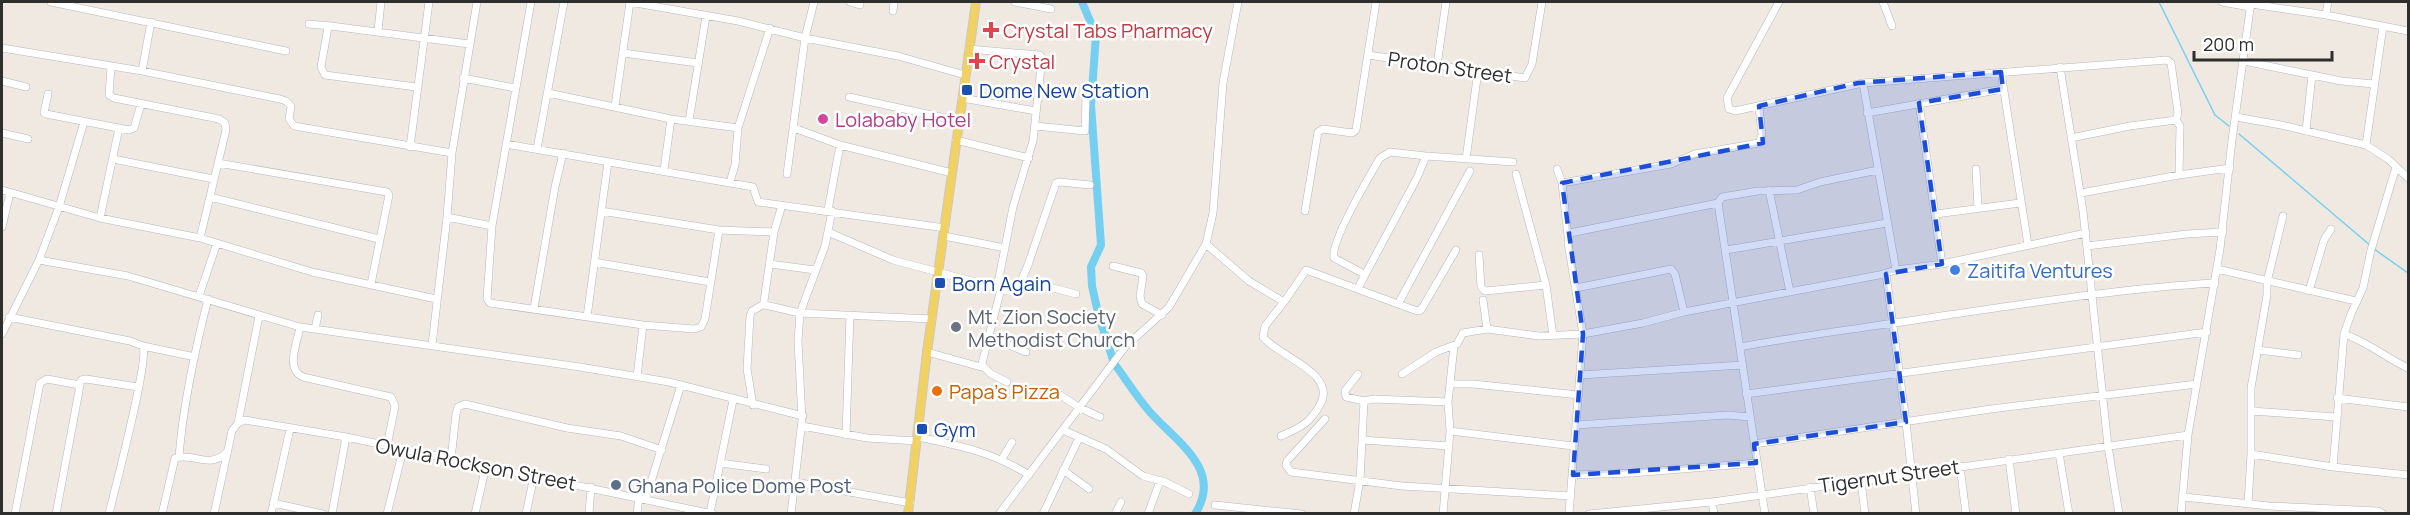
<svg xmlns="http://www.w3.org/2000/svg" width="2410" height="515" viewBox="0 0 2410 515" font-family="Manrope,sans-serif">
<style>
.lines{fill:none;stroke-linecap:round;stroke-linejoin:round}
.stream{stroke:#75cff0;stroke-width:1.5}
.river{stroke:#75cff0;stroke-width:8}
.minor-casing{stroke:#b4b7c1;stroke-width:8}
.major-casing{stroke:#c9c9c9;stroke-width:10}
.minor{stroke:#fff;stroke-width:7}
.major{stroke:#f2d163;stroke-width:8}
.marked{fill:#1d4ed8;fill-opacity:0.2;stroke:#1d4ed8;stroke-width:4.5;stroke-dasharray:12 8;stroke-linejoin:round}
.health-dot{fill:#e0444e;stroke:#fff;stroke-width:2}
.transit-dot{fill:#1a4fb4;stroke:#fff;stroke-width:2}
.hotel-dot{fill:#d1479c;stroke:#fff;stroke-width:2}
.shop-dot{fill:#3f7fe0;stroke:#fff;stroke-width:2}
.worship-dot{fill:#6b7280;stroke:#fff;stroke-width:2}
.food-dot{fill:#e8710a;stroke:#fff;stroke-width:2}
.service-dot{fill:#5c6f8a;stroke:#fff;stroke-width:2}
.labels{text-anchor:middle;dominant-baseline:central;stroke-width:5;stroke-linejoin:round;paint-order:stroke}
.health-label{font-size:20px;fill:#be3a42;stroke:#fff;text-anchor:start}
.street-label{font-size:20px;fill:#2e2e2e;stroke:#fff}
.transit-label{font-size:20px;fill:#164399;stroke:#fff;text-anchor:start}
.hotel-label{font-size:20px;fill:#b23c85;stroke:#fff;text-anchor:start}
.shop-label{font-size:20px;fill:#366cbe;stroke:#fff;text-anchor:start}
.worship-label{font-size:20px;fill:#5b616d;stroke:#fff;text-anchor:start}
.food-label{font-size:20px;fill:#c56008;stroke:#fff;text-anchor:start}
.service-label{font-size:20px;fill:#4e5e75;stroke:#fff;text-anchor:start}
</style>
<rect width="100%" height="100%" fill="#efe9e1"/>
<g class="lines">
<path class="stream" d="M2159,2L2215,115L2229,126
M2239,134L2371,246
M2374,249L2408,273"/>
<path class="river" d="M1082,2L1096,35L1091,105L1101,245L1091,267L1092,286L1098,313L1113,360
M1116,366C1127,381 1137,397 1149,411C1175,441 1224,469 1195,514"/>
<defs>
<path id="minor" d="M51,2L286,51
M531,2L492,226L487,299L490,303L643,325L694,329L701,327L705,319L719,230
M630,2L738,21L805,38L787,174
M814,2L805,38L898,56L965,75
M850,2L860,5
M1015,2L1051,9
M1779,2L1727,98L1729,109L1735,111L1863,83L1896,270
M1883,2L1892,26
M2222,2L2250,7
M2251,4L2326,15L2408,31
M893,11L894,2
M2326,15L2328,2
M309,24L331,26L469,44
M328,27L321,67L325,75L416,87
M378,31L381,2
M2,48L142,71L280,99L286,101L291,106L289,119L294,126L452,153
M969,49L1040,55L1042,58L1033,141L1013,207L997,288
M623,53L698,63
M1368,55L1525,78L1532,64L1542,2
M2244,61L2341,81L2374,84
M1437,65L1446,2
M111,67L109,95L114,98L219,119L225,123L226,130L200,238
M2060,67L2083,211L2108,446L2119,514
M142,71L151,22
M2001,72L2028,245
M463,78L515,88
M2,81L26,87
M1863,83L2167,60L2171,63L2178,113L2176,120L2180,126L2179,175
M548,93L671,119L738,128
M48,94L44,113L46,114L129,130L134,128L141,104
M849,97L959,121
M962,98L1036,111
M1919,103L1942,264
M615,106L630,2
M1867,113L2003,89
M2236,117L2281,125L2366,145L2388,159L2408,178
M689,121L706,16
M1035,126L1085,131L1086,97
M794,128L840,145L952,173
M2306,131L2312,75
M2,133L28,139
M2071,138L2130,126L2176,120
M956,140L1029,158
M506,144L753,187L758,202L945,228
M2366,145L2383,26
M410,147L429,2
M537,149L564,2
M113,159L213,179
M1466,159L1478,71
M218,163L387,192L389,195L371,284
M1557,169L1562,183
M1976,169L1978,208
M664,170L671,119
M1516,174L1546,285L1553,336
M730,182L735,165L738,128L770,28
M2,190L100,218L200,238L312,272L436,299
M1769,190L1790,292
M2081,193L2179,175L2230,168
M210,197L379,239
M1718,203L1765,514
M782,205L774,232L764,301L765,305L800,313L932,319
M828,210L840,145
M601,211L719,230L774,232
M1305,211L1318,132L1323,129L1352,133L1356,130L1376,2
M1936,214L2020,203
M447,217L492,226
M100,218L119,128
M2,227L10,193
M828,232L893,260L1016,293L1028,265L1056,183L1060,182L1090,185
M944,236L1005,248
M1568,236L1562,183L1671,164L1695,154L1759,143L1762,136L1759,106
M1206,244L1249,281L1284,302L1265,326L1263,337C1279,357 1338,373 1320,405C1309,424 1301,427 1281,436
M2087,246L2187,234L2223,232
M1726,250L1887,223
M1479,255L1481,287L1485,291L1546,285
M39,260L128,276L300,327L580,367L669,382L803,416
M594,262L710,282
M770,264L815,270
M1113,266L1141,273L1143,276L1140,296L1142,304L1162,315
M2217,269L2356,301
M1364,274L1334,258C1330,242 1370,175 1380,158L1390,152L1426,156
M1886,274L1906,422L1916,514
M1023,280L1076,294
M1358,288L1417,178L1426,156L1513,162
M1576,288L1671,269L1675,274L1684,312
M2309,291L2324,240L2331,229
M199,296L217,243
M1483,300L1487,329
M1284,302L1306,270L1417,311L1421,310L1456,250
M1398,304L1470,171
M534,308L555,187L563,153
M9,317L130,341L143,346C149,361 115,488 109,514
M587,317L608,162
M300,327C297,344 285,369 303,377L391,397L395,406L387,446
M315,329L318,315
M2,334L39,260L59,207L84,122
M2344,334C2368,342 2386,358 2408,368
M989,337L1026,352
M432,345L447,217L452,153L477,2
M143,346L195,357
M1740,347C1809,334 1879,326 1948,315C2036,302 2126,288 2215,283
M2258,350L2298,355
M927,352L981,367L1001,289
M983,366L991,374L1007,382
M1358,374L1345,391L1346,397L1364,401L1374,399L1448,402
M1402,374L1436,352L1457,344L1463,333L1487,329L1539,336L1583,334L1643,323L1684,312L1879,275L1896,270L1942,264L2086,233
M1580,375L1743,365
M637,377L643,325
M1451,384H1473L1579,395
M1051,389L1080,408L1100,417
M1746,394L2207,332
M2337,398L2408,407
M753,405L747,369L750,316L752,311L764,304
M2251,411L2336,417
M1325,419L1287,461L1286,465L1291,472L1402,486L1571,496
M238,423L245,420L346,437L713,514
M1576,425L1728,415L1750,417
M802,426L867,438L917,441
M1063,430L1106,449L1143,476L1165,482L1189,494
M1450,431L1573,446
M846,435L850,315
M918,437C958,445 995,453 1029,475
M1362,440L1449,446
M1754,444L1991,409L2197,384
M2059,453L2069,514
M2251,454L2333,467L2408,475
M179,457C183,404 195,350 208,299
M451,459L456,414L458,407L465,404L567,428L621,436L662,450
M1002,459L1012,442
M2009,459L2016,514
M720,463L766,469
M1960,466L1966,514
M2333,467L2344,334L2351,314L2363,288L2371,250L2396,167
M1063,470L1089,489
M1573,475L1632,473L1756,463
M1861,481L1865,514
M795,482L910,503
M1810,487L1814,514
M2184,497L2269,506L2378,511L2383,514
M646,498L681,385
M1712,502L1714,514
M273,503L323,514
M2248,504L2251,454V388L2267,295V282L2283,216
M1215,505L1302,514
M710,513L733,400
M15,514L40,383L47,379L80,385
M56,514L81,380L86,379L138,387
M162,514L175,458C195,452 209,470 227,452
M214,514L232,431L238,423L259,316
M271,514L290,429
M332,514L346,437
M387,514L403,450
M475,514L486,466
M526,514L534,476
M589,514L591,487
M637,514L639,497
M791,514L802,420L798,341L800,313L825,246L832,211
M999,514L1125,347L1169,307L1206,244L1213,213L1223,83L1238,2
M1043,514L1079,438
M1115,514L1121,502
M1148,514L1160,481
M1354,514L1360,480L1364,401
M1443,514L1450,431L1448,402L1454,346
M1569,514L1583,334L1568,243L1570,233L1718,203L1722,197L1758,191L1797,190L1820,182L1878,170
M1589,514L1712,502L2188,435
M2181,514L2188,435L2220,249L2232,140L2251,2"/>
<path id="major" d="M908,514L927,352L976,2"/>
</defs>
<use href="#minor" class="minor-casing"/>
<use href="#major" class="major-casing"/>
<use href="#minor" class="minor"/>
<use href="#major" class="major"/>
</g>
<path class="marked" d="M2001,72L2003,89L1919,103L1942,264L1886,274L1906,422L1754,444L1756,463L1573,475L1583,334L1562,183L1763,143L1759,106L1858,83Z"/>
<g class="health-dot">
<path d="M988 21h6v6h6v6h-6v6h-6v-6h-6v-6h6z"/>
<path d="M974 52h6v6h6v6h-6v6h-6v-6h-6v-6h6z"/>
</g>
<g class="transit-dot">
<rect x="961" y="84" width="12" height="12" rx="3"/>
<rect x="934" y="277" width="12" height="12" rx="3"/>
<rect x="916" y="423" width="12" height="12" rx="3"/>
</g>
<circle class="hotel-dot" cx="823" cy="119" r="6"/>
<circle class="shop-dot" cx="1955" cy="270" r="6"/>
<circle class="worship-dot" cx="956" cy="327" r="6"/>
<circle class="food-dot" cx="937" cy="391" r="6"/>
<circle class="service-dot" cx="616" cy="485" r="6"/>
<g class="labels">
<g class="health-label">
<text x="1003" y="30">Crystal Tabs Pharmacy</text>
<text x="989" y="61">Crystal</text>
</g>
<g class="street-label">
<text transform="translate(1450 67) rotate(8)">Proton Street</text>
<text transform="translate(476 464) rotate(11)">Owula Rockson Street</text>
<text transform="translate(1889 476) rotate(-8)">Tigernut Street</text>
</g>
<g class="transit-label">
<text x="979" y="90">Dome New Station</text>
<text x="952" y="283">Born Again</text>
<text x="934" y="429">Gym</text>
</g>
<g class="hotel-label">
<text x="835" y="119">Lolababy Hotel</text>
</g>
<g class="shop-label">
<text x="1967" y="270">Zaitifa Ventures</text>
</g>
<g class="worship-label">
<text x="968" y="316">Mt. Zion Society<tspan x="968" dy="23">Methodist Church</tspan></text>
</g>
<g class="food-label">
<text x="949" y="391">Papa's Pizza</text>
</g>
<g class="service-label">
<text x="628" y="485">Ghana Police Dome Post</text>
</g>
</g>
<rect width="2410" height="515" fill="none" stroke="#2e2e2e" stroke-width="6"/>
<path d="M2194 51v9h138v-9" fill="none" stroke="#2e2e2e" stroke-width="3"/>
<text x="2203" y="51" font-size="18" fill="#2e2e2e" stroke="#ffffff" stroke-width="4.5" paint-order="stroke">200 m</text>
</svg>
